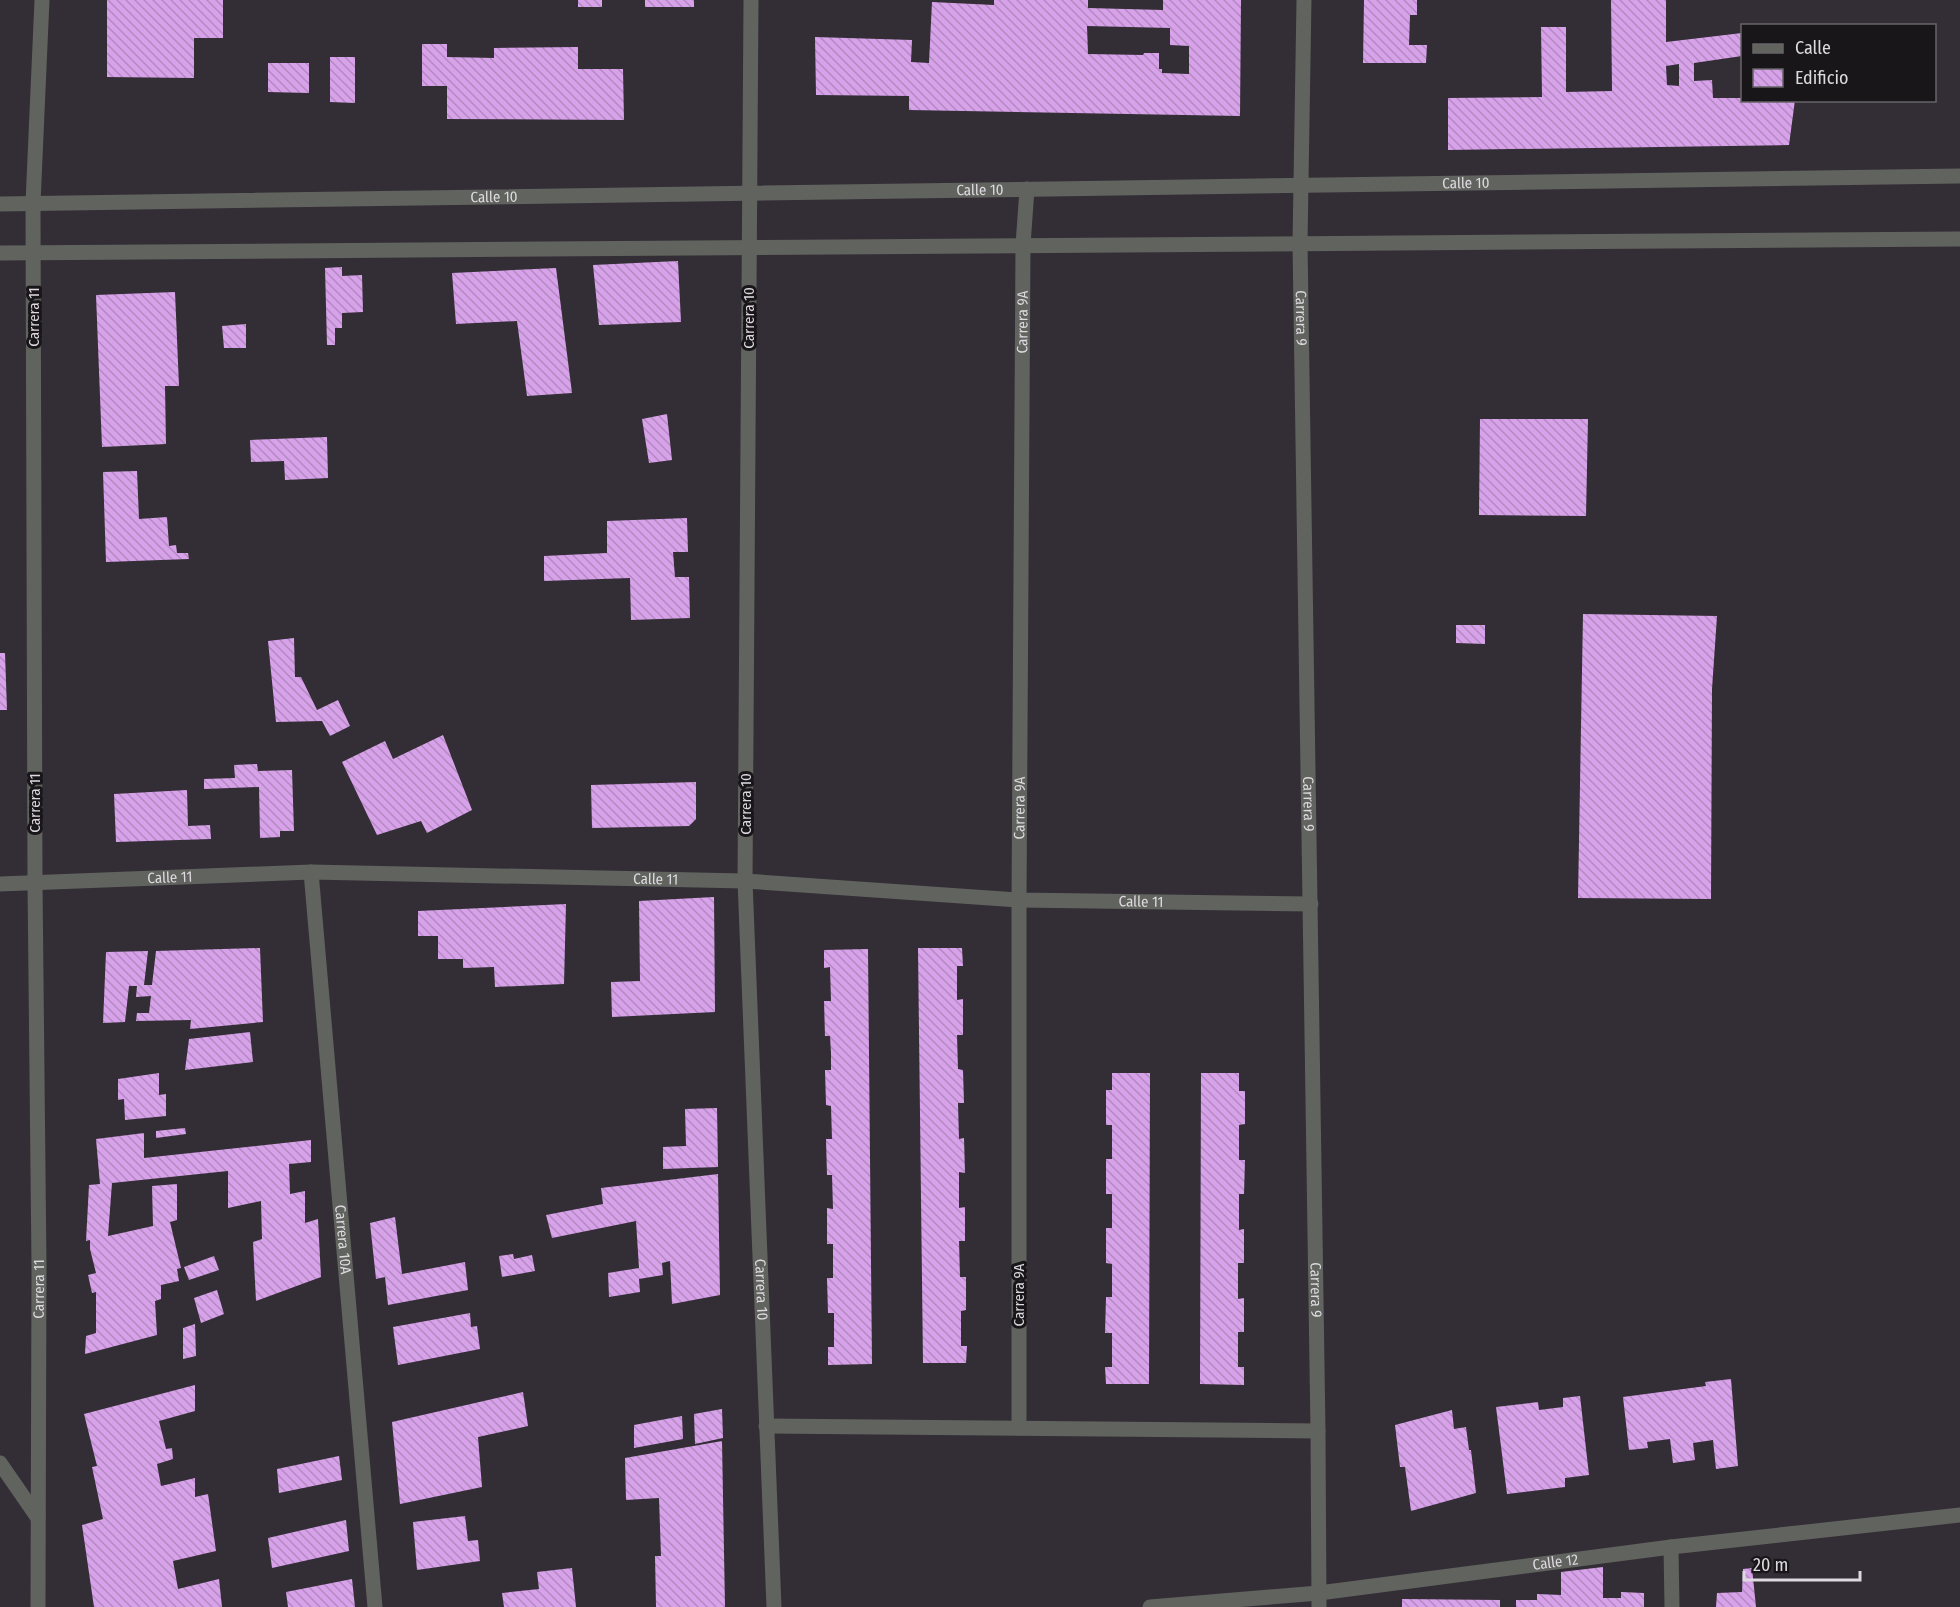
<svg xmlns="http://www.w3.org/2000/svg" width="1960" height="1607" viewBox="0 0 1960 1607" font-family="'Fira Sans Condensed',sans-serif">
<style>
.building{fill:url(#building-back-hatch);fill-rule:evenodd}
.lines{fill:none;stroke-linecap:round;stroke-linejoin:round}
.minor{stroke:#61635e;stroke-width:15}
.labels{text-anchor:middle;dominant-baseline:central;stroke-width:6;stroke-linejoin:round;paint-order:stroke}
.street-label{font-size:15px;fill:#ddd9df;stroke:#19161a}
</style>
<defs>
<pattern id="building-back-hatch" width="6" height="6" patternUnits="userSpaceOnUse" patternTransform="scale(1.5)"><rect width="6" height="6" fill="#d8a2ea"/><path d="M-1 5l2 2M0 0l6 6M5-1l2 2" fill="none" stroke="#b28ac0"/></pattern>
</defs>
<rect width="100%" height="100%" fill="#332d36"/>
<path class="building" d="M107,0H223V38H194V78L107,77Z
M578,0H602V7H578Z
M645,0H694V7H645Z
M994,0H1088V8L1163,10V0H1241L1240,116L909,110V96L816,95L815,37L912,40L911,62L929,63L932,2L994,5ZM1087,26L1170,28V45L1189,46V74L1162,73V69H1159V53H1144L1143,55L1088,54Z
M1364,0H1417V15H1410L1409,45H1427L1426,63H1363Z
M1611,0H1666V42L1742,33V56L1694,63V81L1712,80L1713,98H1742V100H1795L1789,145L1448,150V98L1542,97L1541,27H1566V92L1612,91ZM1679,64V86L1667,85L1666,66Z
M422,44H447V57L494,58V48L578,47V69H623L624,120L447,119V86H422Z
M330,57H355V103L330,102Z
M268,63H309V93L268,92Z
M678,261L681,322L599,325L593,265Z
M342,267V276L362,275L363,312L342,313V328H335V345H327L325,268Z
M556,268L572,393L527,396L517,321L456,324L452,273Z
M175,292L179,386H165L166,444L102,447L96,295Z
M246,324V348H224L222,326Z
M667,414L672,460L649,463L642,419Z
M1480,419H1588L1586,516L1479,515Z
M327,437L328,478L285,480L284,461L251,462L250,440Z
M137,471L139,519L167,517L169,546L176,545L177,553H188L189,559L106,562L103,472Z
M687,518L688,552H673L675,577H689L690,618L631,620L630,578L544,581V556L607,553V521Z
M1583,614L1717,616L1712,689L1711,899L1578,898Z
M1456,625H1485V644L1456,643Z
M294,638L295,677H301L317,710L338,700L350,726L330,736L322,721L276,722L268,641Z
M0,653H5L7,710H0Z
M443,735L472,810L427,833L421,821L377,835L342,762L385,741L393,759Z
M257,764L258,771L292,770L294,831H280V837L260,838L259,787L204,789V779L235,778L234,765Z
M696,782V819L689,826L592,828L591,785Z
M187,790L188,826L210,825L211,839L116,842L114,794Z
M714,897L715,1012L612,1017L611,982L640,981L639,901Z
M566,904L564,984L495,987L494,967L463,968V959H438V936H418V911Z
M260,948L263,1022L190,1029L191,1020L136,1021L137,1013H149L151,996L136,997L137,986H129L125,1022L103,1023L106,952L148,951L144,985H152L156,951Z
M918,948H962L963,966H957V1000L963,999V1035H957L958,1069L963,1070L964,1103H958L959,1139L964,1138L965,1173L959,1172V1208L965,1207V1241H959L960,1277H966V1310L961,1311V1346H967L966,1363H923Z
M868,949L872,1364L828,1365V1347H834V1313H828L827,1278H833V1244H827V1208L833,1209L832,1175H827L826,1139H832L831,1106L826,1105L825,1070H831V1053L830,1036H825L824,1001H831L830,967L824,968V950Z
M250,1032L253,1062L185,1070L189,1039Z
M159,1073V1095L166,1094V1116L125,1120L124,1099L118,1100V1079Z
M1112,1073H1150L1149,1384H1106L1105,1367H1112V1333H1105L1106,1297H1112V1264L1106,1263V1228H1112V1194H1106V1159H1112V1125H1106V1090H1112Z
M1201,1073H1239V1091H1245V1124L1239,1125V1160H1245L1244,1194H1239V1230L1244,1229V1263H1238V1299L1244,1298V1332H1238V1367H1244V1385L1200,1384Z
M717,1108L718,1167L663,1169V1147L686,1146L685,1109Z
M185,1128L186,1134L156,1138V1131Z
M144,1133V1158L311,1140V1162L289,1164L290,1194L305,1191V1223L318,1219L321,1277L256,1301L253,1242L262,1239L261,1201L228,1208V1171L112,1183L108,1236L153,1226L152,1186L177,1184V1220L170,1222L181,1268L177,1269L179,1281L161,1285V1299L155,1301L157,1335L85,1354L86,1336L96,1333V1292L92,1293L88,1275L96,1273L90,1249V1240L86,1241L89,1185L100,1184L96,1139Z
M718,1174L720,1295L672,1304L670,1261L662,1263L663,1275L639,1279L640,1292L609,1297L608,1273L639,1268L636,1221L552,1238L546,1215L603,1204L601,1188Z
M395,1217L402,1274L465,1262L468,1290L388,1305L385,1277L376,1279L370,1223Z
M513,1254L514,1259L532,1255L535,1271L502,1277L499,1256Z
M214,1256L219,1270L189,1280L184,1267Z
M217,1290L224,1314L201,1323L194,1298Z
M470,1313L471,1327L477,1326L480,1349L398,1365L393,1327Z
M195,1324L196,1356L183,1359V1328Z
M1731,1379L1738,1466L1716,1469L1713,1440L1693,1443L1695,1460L1673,1463L1670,1439L1647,1442L1648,1448L1629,1450L1623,1397L1706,1386L1705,1382Z
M195,1385V1411L159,1421L166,1449L172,1448L173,1459L157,1464L161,1486L195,1478V1497L208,1494L216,1551L173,1561L178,1589L219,1579L222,1607H94L82,1525L103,1519L92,1467L97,1466L84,1414Z
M523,1392L528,1426L478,1437L482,1487L400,1504L392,1422Z
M1580,1396L1589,1475L1565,1478V1487L1507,1494L1496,1407L1538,1402L1539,1410L1563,1407V1398Z
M722,1409L723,1438L695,1444L694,1414Z
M1452,1410L1454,1429L1466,1427L1469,1450H1471L1476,1493L1411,1511L1405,1467H1400L1395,1425Z
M682,1416L683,1439L634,1448V1425Z
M722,1441L725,1607H656L655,1556H661L659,1498L626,1500L625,1458Z
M339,1456L342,1480L279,1493L277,1469Z
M465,1516L468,1541L478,1540L480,1561L417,1570L413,1522Z
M346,1520L349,1551L272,1568L268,1538Z
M1603,1567V1598H1621V1592L1644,1593V1607H1516V1600H1537V1594L1561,1595V1572Z
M572,1568L576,1607H504L502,1593L539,1589L537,1572Z
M1752,1568L1756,1607H1716L1717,1593L1742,1592L1743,1569Z
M352,1579L355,1607H288L286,1592Z
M1402,1599L1500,1600V1607H1402Z"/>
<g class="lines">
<g class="minor">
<path id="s1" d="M751,0L745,881L774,1607"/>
<path id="s2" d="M1304,0L1300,243L1318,1431L1319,1607"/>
<path id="s3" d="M0,204L1960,176"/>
<path d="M0,253L1960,239"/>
<path id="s4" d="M311,872L375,1607"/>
<path id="s5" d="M0,884L311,872L745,881L1019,900L1311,904"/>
<path d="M766,1426L1318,1431"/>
<path id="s6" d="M1019,1428V900L1023,245L1027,189"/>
<path d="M0,1463L38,1518"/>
<path d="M1671,1547L1672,1607"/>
<path id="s7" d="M38,1607L39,1266L35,882L33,203L42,0"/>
<path id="s8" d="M1150,1607L1319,1593L1671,1547L1960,1515"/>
</g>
</g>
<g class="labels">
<g class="street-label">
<text stroke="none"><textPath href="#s3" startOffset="1466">Calle 10</textPath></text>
<text stroke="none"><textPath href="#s3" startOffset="980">Calle 10</textPath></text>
<text stroke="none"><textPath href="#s3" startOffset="494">Calle 10</textPath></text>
<text transform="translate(34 317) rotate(-90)">Carrera 11</text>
<text transform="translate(749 318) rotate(-90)">Carrera 10</text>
<text stroke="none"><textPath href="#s2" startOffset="318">Carrera 9</textPath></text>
<text stroke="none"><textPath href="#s6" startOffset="1106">Carrera 9A</textPath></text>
<text transform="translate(35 803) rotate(-90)">Carrera 11</text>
<text stroke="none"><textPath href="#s2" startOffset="804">Carrera 9</textPath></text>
<text transform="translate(746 804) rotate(-90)">Carrera 10</text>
<text stroke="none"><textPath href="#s6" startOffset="620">Carrera 9A</textPath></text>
<text stroke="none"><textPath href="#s5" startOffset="170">Calle 11</textPath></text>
<text stroke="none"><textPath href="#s5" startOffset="656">Calle 11</textPath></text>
<text stroke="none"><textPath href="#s5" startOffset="1142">Calle 11</textPath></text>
<text stroke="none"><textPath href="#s4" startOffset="369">Carrera 10A</textPath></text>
<text stroke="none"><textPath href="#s7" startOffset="318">Carrera 11</textPath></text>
<text stroke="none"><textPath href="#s1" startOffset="1290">Carrera 10</textPath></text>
<text stroke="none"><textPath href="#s2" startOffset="1290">Carrera 9</textPath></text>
<text transform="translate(1019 1295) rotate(-90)">Carrera 9A</text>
<text stroke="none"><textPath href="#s8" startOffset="408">Calle 12</textPath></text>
</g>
</g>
<rect x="1741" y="24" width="195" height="78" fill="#19161a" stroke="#676469" stroke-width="1.5"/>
<rect x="1753" y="44" width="30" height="9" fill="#61635e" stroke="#676469" stroke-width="1.5"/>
<text x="1795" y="54" font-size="18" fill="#ddd9df">Calle</text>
<rect x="1753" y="69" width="30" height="18" fill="url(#building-back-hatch)" stroke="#676469" stroke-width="1.5"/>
<text x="1795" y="84" font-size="18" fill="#ddd9df">Edificio</text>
<path d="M1744 1571v9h116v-9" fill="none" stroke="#ddd9df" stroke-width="3"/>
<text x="1753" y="1571" font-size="18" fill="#ddd9df" stroke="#19161a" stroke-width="4.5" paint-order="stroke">20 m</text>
</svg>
